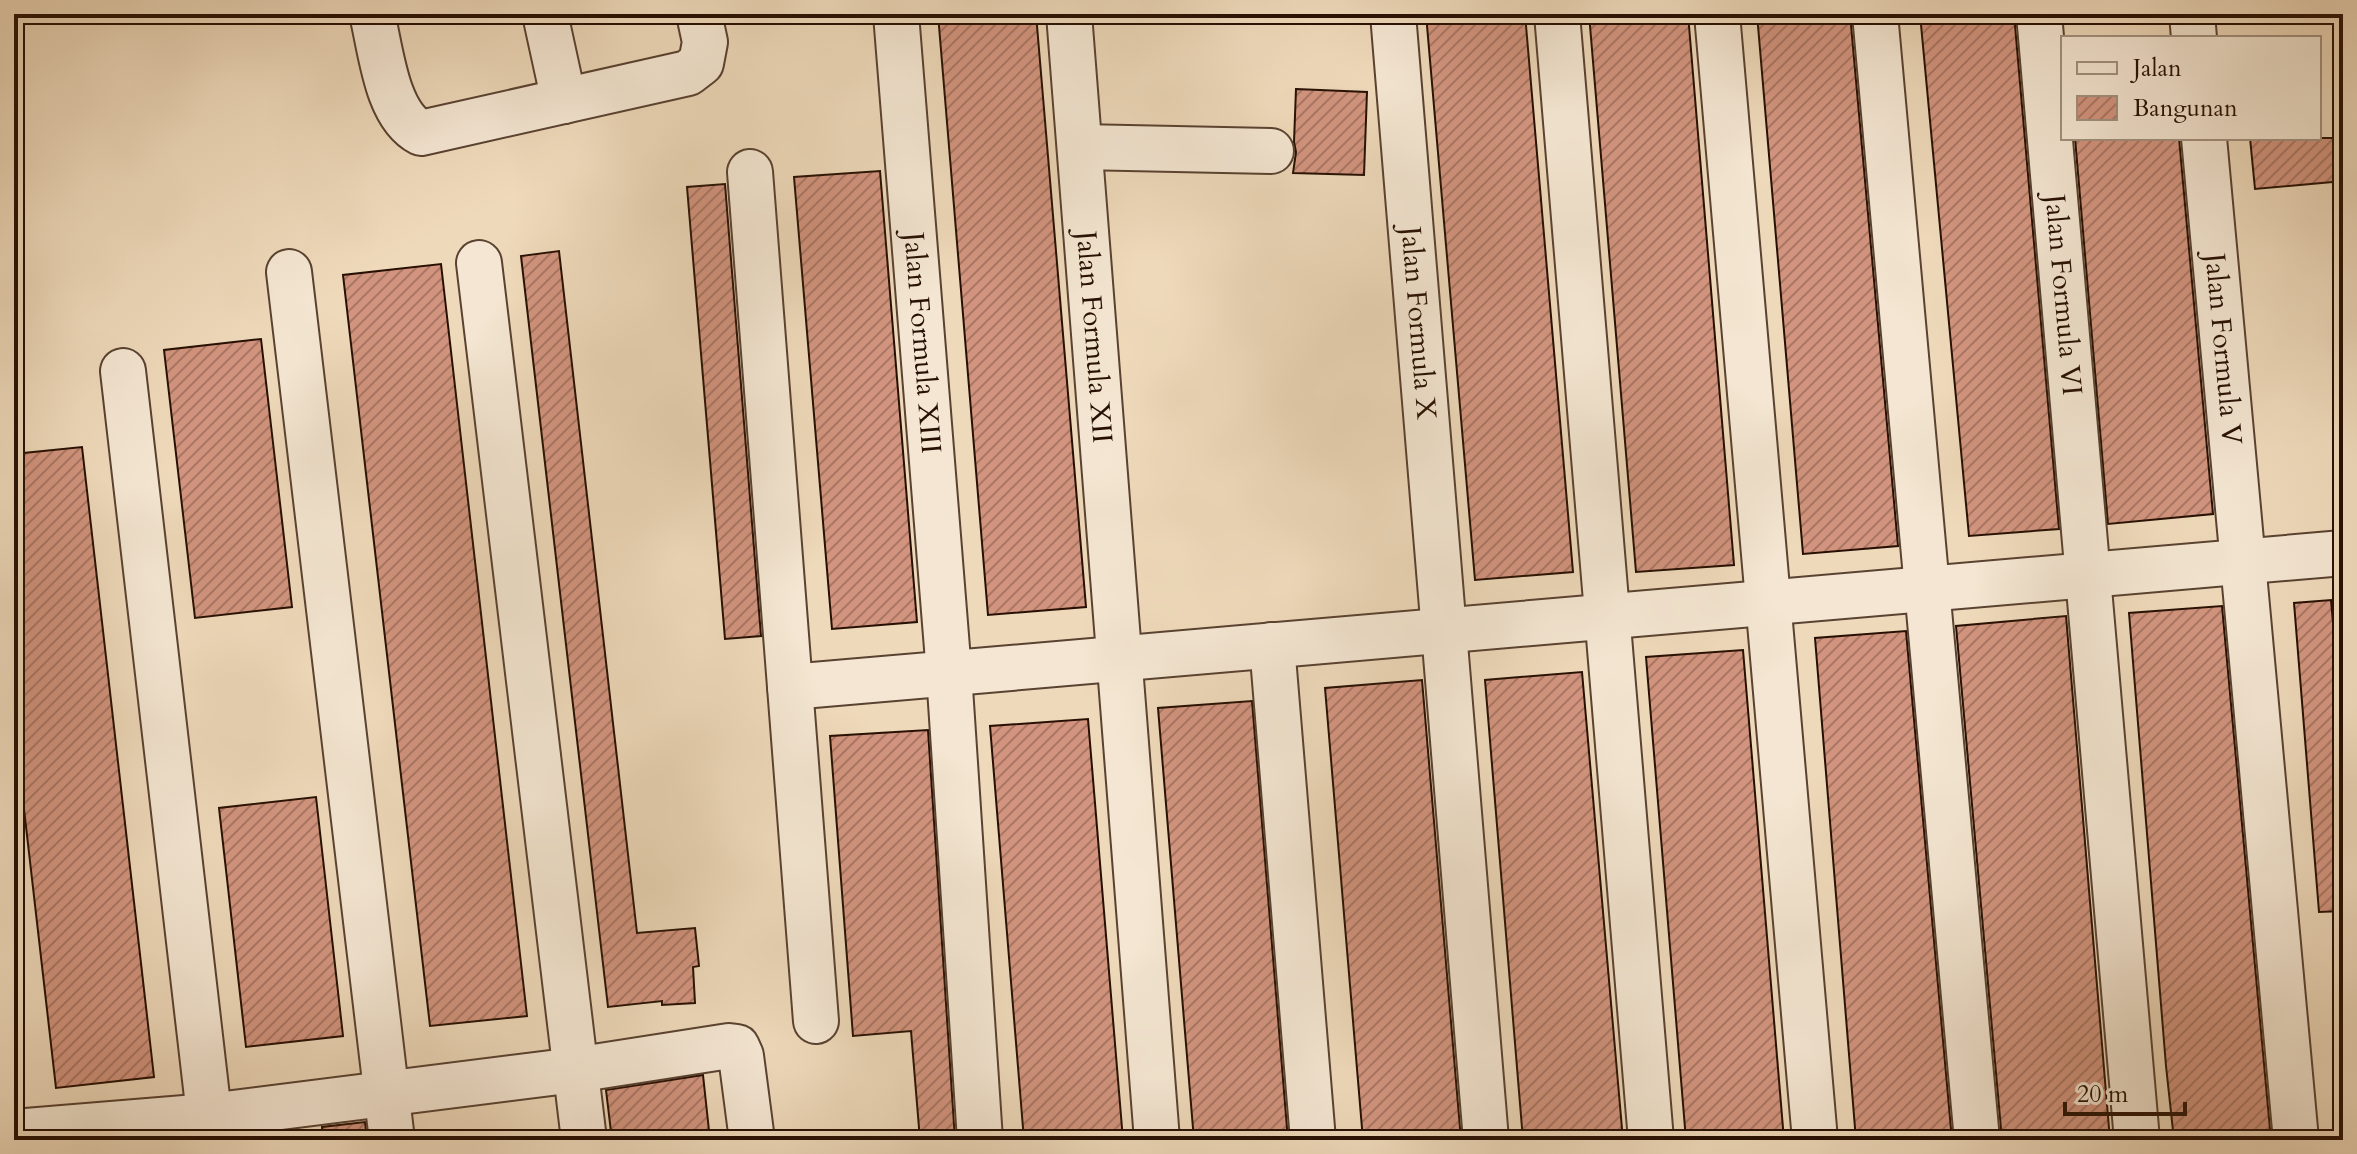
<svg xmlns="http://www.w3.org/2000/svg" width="2357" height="1154" viewBox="0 0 2357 1154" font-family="Cardo,serif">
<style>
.building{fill:url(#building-hatch);stroke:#271003;stroke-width:2}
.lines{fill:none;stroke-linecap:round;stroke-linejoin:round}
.minor-casing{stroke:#594231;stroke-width:48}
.minor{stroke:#f4e6d2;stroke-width:44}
.labels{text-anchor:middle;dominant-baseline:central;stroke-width:6;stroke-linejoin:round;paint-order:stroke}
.street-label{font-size:28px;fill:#271003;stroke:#f4e6d2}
</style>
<defs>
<pattern id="building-hatch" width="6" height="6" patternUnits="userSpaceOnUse" patternTransform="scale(2)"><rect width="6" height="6" fill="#d2947e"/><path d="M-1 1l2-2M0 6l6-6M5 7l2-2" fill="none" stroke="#aa7765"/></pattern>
</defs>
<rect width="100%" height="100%" fill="#eed9ba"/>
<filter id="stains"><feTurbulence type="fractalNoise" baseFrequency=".0025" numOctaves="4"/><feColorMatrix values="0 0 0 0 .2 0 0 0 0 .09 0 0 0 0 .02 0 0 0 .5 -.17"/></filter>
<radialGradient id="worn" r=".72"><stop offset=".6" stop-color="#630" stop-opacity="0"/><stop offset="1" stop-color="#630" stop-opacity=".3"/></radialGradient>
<path class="building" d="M938,14H1036L1086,607L988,615Z
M1426,14H1525L1573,572L1475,580Z
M1589,14H1688L1734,565L1636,572Z
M1757,14H1850L1898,546L1803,554Z
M1920,14H2014L2059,529L1969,536Z
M1296,89L1367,92L1364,175L1293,173L1296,152L1294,142Z
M2075,138H2179L2213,514L2108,524Z
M2250,138H2343V181L2255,189Z
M880,171L917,622L832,629L794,177Z
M725,184L761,636L725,639L687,187Z
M559,251L637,933L695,928L699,966L693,967L695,1003L662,1005V1001L608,1007L521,256Z
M441,264L527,1016L430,1026L343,275Z
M261,339L292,607L195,618L164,350Z
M82,447L154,1077L56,1088L14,722V454Z
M2331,600L2343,738V911L2319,912L2294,603Z
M2222,606L2271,1140H2174L2166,1066L2129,613Z
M2066,616L2110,1140H2002L1956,626Z
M1906,631L1952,1140H1856L1815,638Z
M1743,650L1784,1140H1686L1646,657Z
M1582,672L1623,1140H1523L1485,680Z
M1422,680L1461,1140H1363L1325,688Z
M1252,701L1288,1140H1194L1158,708Z
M1088,719L1123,1140H1024L990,726Z
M928,730L955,1140H920L911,1031L853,1036L830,736Z
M316,797L343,1036L246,1047L219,808Z
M703,1075L710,1140H612L606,1090Z
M365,1122L367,1140H323L322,1127Z"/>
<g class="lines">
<defs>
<g id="minor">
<path d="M372,14C381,50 386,115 421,133L688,73L701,63L705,42L699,14"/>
<path d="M545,14L564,101"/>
<path id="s1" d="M896,14L949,673L980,1140"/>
<path id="s2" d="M1069,14L1157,1140"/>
<path id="s3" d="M1393,14L1486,1140"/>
<path d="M1557,14L1651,1140"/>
<path d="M1717,14L1815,1140"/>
<path d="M1875,14L1977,1140"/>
<path id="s4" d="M2039,14L2137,1140"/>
<path d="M2192,14L2194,38"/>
<path id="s5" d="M2204,138L2296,1140"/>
<path d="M1080,147L1271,151"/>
<path d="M750,172L816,1021"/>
<path d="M479,263L584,1140"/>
<path d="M289,272L392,1140"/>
<path d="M123,371L212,1140"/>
<path d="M1272,645L1313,1140"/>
<path d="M790,687L2343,553"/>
<path d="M14,1132L209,1116L575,1070L729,1046L737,1047L741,1056L752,1140"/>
</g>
</defs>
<use href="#minor" class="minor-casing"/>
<use href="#minor" class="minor"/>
</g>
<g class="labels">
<g class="street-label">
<text stroke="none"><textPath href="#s4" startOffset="282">Jalan Formula VI</textPath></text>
<text stroke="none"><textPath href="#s3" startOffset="310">Jalan Formula X</textPath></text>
<text stroke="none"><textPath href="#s2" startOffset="324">Jalan Formula XII</textPath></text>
<text stroke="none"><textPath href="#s1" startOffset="330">Jalan Formula XIII</textPath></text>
<text stroke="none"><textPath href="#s5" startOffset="212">Jalan Formula V</textPath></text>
</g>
</g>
<rect width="2357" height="1154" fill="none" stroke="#eed9ba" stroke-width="48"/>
<rect x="16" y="16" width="2325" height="1122" fill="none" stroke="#271003" stroke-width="4"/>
<rect x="24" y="24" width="2309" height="1106" fill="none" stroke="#271003" stroke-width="2"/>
<rect x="2061" y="36" width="260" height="104" fill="#f4e6d2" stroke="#a2907f" stroke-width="2"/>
<rect x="2077" y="62" width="40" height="12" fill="#f4e6d2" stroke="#a2907f" stroke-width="2"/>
<text x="2133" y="76" font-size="24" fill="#271003">Jalan</text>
<rect x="2077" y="96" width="40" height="24" fill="url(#building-hatch)" stroke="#a2907f" stroke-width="2"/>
<text x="2133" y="116" font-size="24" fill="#271003">Bangunan</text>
<path d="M2065 1102v12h120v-12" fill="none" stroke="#271003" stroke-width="4"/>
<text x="2077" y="1102" font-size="24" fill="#271003" stroke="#f4e6d2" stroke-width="6" paint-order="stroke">20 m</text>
<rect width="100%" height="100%" filter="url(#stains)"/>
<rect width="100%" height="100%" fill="url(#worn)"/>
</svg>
